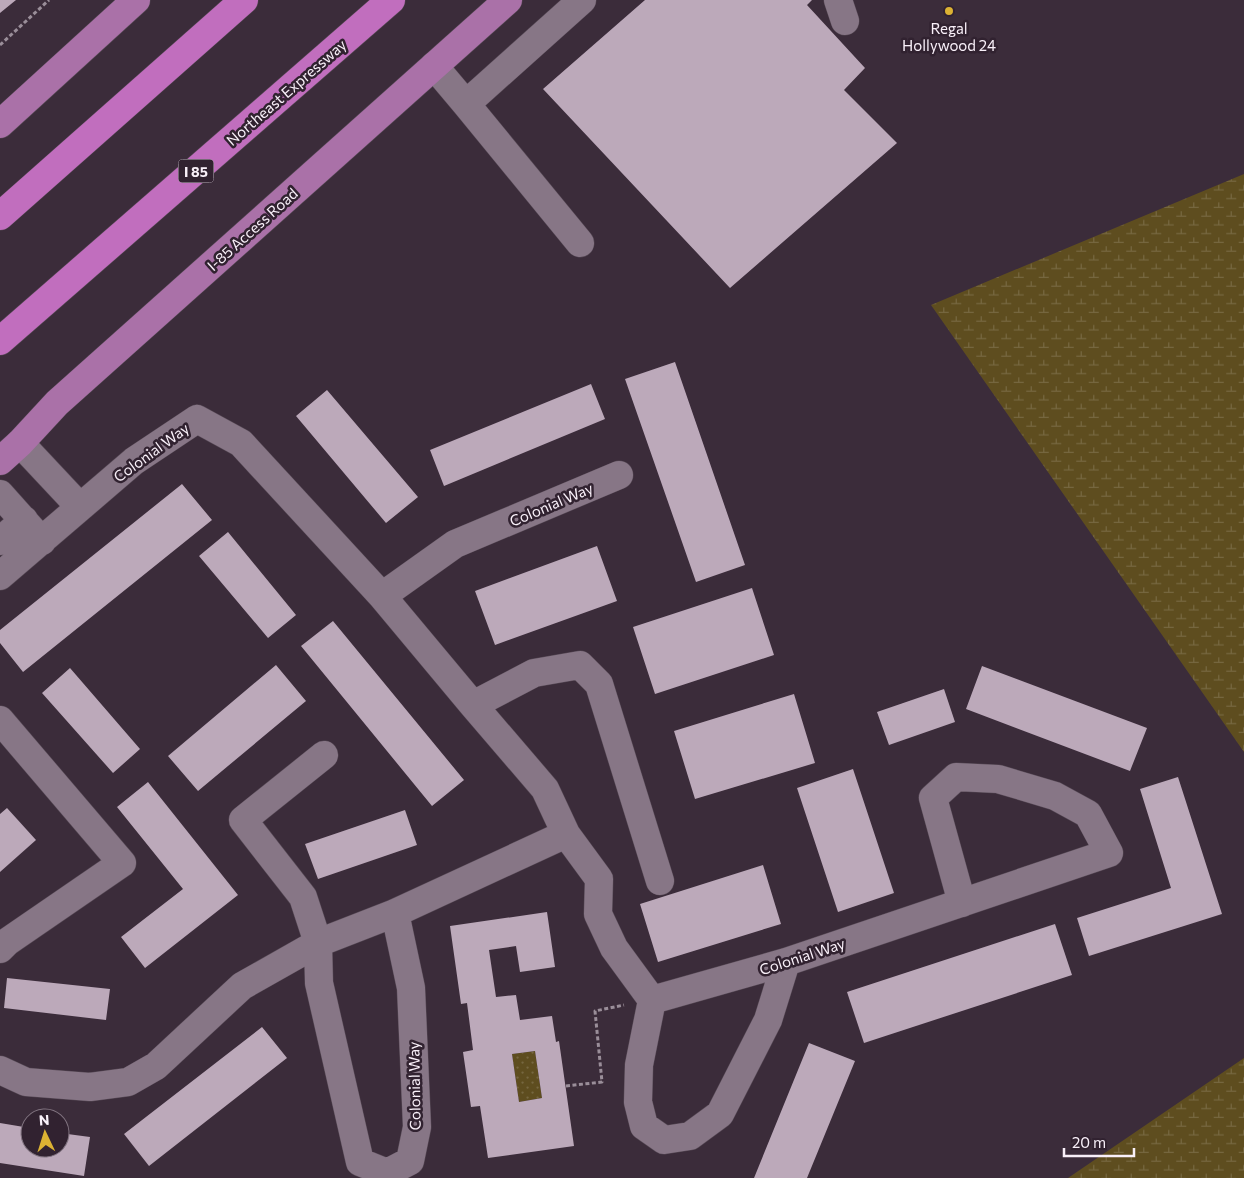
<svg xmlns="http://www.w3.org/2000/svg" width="1244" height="1178" viewBox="0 0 1244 1178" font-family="Commissioner,sans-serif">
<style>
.wetland{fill:url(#wetland-marsh)}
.park{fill:url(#park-dots)}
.building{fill:#bca9ba;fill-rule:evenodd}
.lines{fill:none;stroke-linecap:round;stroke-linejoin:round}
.minor-casing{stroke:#564955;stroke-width:29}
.major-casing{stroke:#564955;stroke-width:29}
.highway-casing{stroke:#564955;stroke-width:29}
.path{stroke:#9a8e99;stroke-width:3;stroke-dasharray:4 2.5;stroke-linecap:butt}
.minor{stroke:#877686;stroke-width:28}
.major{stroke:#aa71a8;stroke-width:28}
.highway{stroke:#c16ebe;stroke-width:28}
.poi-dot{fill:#dcb233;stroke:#312230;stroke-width:2}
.labels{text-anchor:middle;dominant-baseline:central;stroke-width:5;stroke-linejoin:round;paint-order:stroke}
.shield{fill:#312230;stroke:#bdb2bd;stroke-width:1}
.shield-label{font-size:14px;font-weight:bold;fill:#f9f0f9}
.poi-label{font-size:15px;fill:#f9f0f9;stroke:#312230}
.street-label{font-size:15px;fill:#f9f0f9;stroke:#312230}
</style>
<defs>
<pattern id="wetland-marsh" width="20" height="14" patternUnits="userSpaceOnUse" patternTransform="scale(1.25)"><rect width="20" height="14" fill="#5e4d1f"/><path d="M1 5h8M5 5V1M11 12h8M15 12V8" fill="none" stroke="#766740"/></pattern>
<pattern id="park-dots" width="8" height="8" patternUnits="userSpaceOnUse" patternTransform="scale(1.25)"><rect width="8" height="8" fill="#5e4d1f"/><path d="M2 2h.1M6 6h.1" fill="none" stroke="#766740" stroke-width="1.8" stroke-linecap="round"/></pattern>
</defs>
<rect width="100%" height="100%" fill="#3b2c3a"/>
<path class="wetland" d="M1244,174V752L931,305Z
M1244,1058V1178H1068Z"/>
<path class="park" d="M535,1051L542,1098L519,1102L512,1054Z"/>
<path class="building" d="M0,0H16L0,13Z
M645,0H812L807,5L865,68L844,90L897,143L730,288L543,89Z
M675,362L745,565L696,582L625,379Z
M591,384L605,419L444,486L430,450Z
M327,390L418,497L386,523L296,416Z
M182,484L212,520L23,672L0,643V630Z
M228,532L296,615L268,638L199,556Z
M597,546L617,601L495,645L475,591Z
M752,588L774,655L655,694L633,627Z
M333,621L464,780L432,806L301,646Z
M276,665L306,701L198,791L168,756Z
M982,666L1147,728L1130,771L966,709Z
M70,668L140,749L113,773L42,693Z
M944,689L955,722L889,745L877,712Z
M794,694L815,763L695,799L674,731Z
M853,769L894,893L838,912L797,788Z
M1178,777L1222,914L1089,956L1077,918L1171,888L1140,789Z
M148,782L238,895L145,968L121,937L183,889L117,807Z
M7,808L36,840L0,872V814Z
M405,810L417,845L318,879L305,844Z
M763,865L781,924L658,962L640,904Z
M547,912L555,967L520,972L516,946L489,950L496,997L516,995L520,1020L552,1016L556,1042L559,1041L574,1146L488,1158L480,1106L471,1107L463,1052L473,1050L467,1003L461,1004L450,926ZM535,1051L542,1098L519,1102L512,1054Z
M1055,924L1072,975L864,1043L847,992Z
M7,978L110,989L106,1020L4,1008Z
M262,1027L287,1058L149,1166L124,1134Z
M809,1043L855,1061L807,1178H754Z
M0,1123L30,1128V1148H60V1133L90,1137L84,1176L0,1163Z"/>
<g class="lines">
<defs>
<path id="minor" d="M838,0L845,21
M434,66L466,104L580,243
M466,104L582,0
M20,443L80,507
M0,494L42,541
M0,541L24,520
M0,576L134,461L197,419L241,443L382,596L473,705L545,789L566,834L599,879L598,914L614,948L652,1000
M382,596L455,544L619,475
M473,705L534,673L580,665L599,684L660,881
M0,720L122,863L7,942L0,949
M324,755L243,820L303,897L318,943L319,983L360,1162L387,1173L410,1161L417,1127L411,988L395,913
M652,1000L786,962L1109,853L1088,814L1055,796L998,779L956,777L933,798L962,903
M652,1000L639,1065L638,1102L644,1126L664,1140L690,1136L720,1114L768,1020L786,962
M0,1070L26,1082L90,1087L128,1082L156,1066L242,986L318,943L395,913L566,834"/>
<path id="major" d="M0,124L136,0
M0,461L20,443L57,403L508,0"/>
<path id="highway" d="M0,216L244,0
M0,341L391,0"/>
</defs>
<use href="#minor" class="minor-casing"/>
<use href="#major" class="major-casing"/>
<use href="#highway" class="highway-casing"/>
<path class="path" d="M0,45L49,0
M566,1086L602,1082L595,1011L624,1005"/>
<use href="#minor" class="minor"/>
<use href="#major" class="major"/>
<use href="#highway" class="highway"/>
</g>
<circle class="poi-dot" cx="949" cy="11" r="5"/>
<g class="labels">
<rect class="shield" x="178.5" y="159.5" width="35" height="23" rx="4"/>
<g class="shield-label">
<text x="196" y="171">I 85</text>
</g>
<g class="poi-label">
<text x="949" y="28">Regal<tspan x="949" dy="17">Hollywood 24</tspan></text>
</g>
<g class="street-label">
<text transform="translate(286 92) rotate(-41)">Northeast Expressway</text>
<text transform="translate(252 229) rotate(-42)">I-85 Access Road</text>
<text transform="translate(151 452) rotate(-36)">Colonial Way</text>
<text transform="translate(551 504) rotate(-23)">Colonial Way</text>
<text transform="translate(802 956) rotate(-18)">Colonial Way</text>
<text transform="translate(414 1086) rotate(-91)">Colonial Way</text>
</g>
</g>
<g transform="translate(45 1133) rotate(356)"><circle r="24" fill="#312230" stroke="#817480"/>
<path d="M0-4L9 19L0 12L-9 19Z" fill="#dcb233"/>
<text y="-8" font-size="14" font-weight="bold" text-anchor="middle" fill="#f9f0f9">N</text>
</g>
<path d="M1064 1148v8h70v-8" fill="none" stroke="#f9f0f9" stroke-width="2.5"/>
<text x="1072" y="1148" font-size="15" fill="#f9f0f9" stroke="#312230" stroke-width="4" paint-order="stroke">20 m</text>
</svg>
